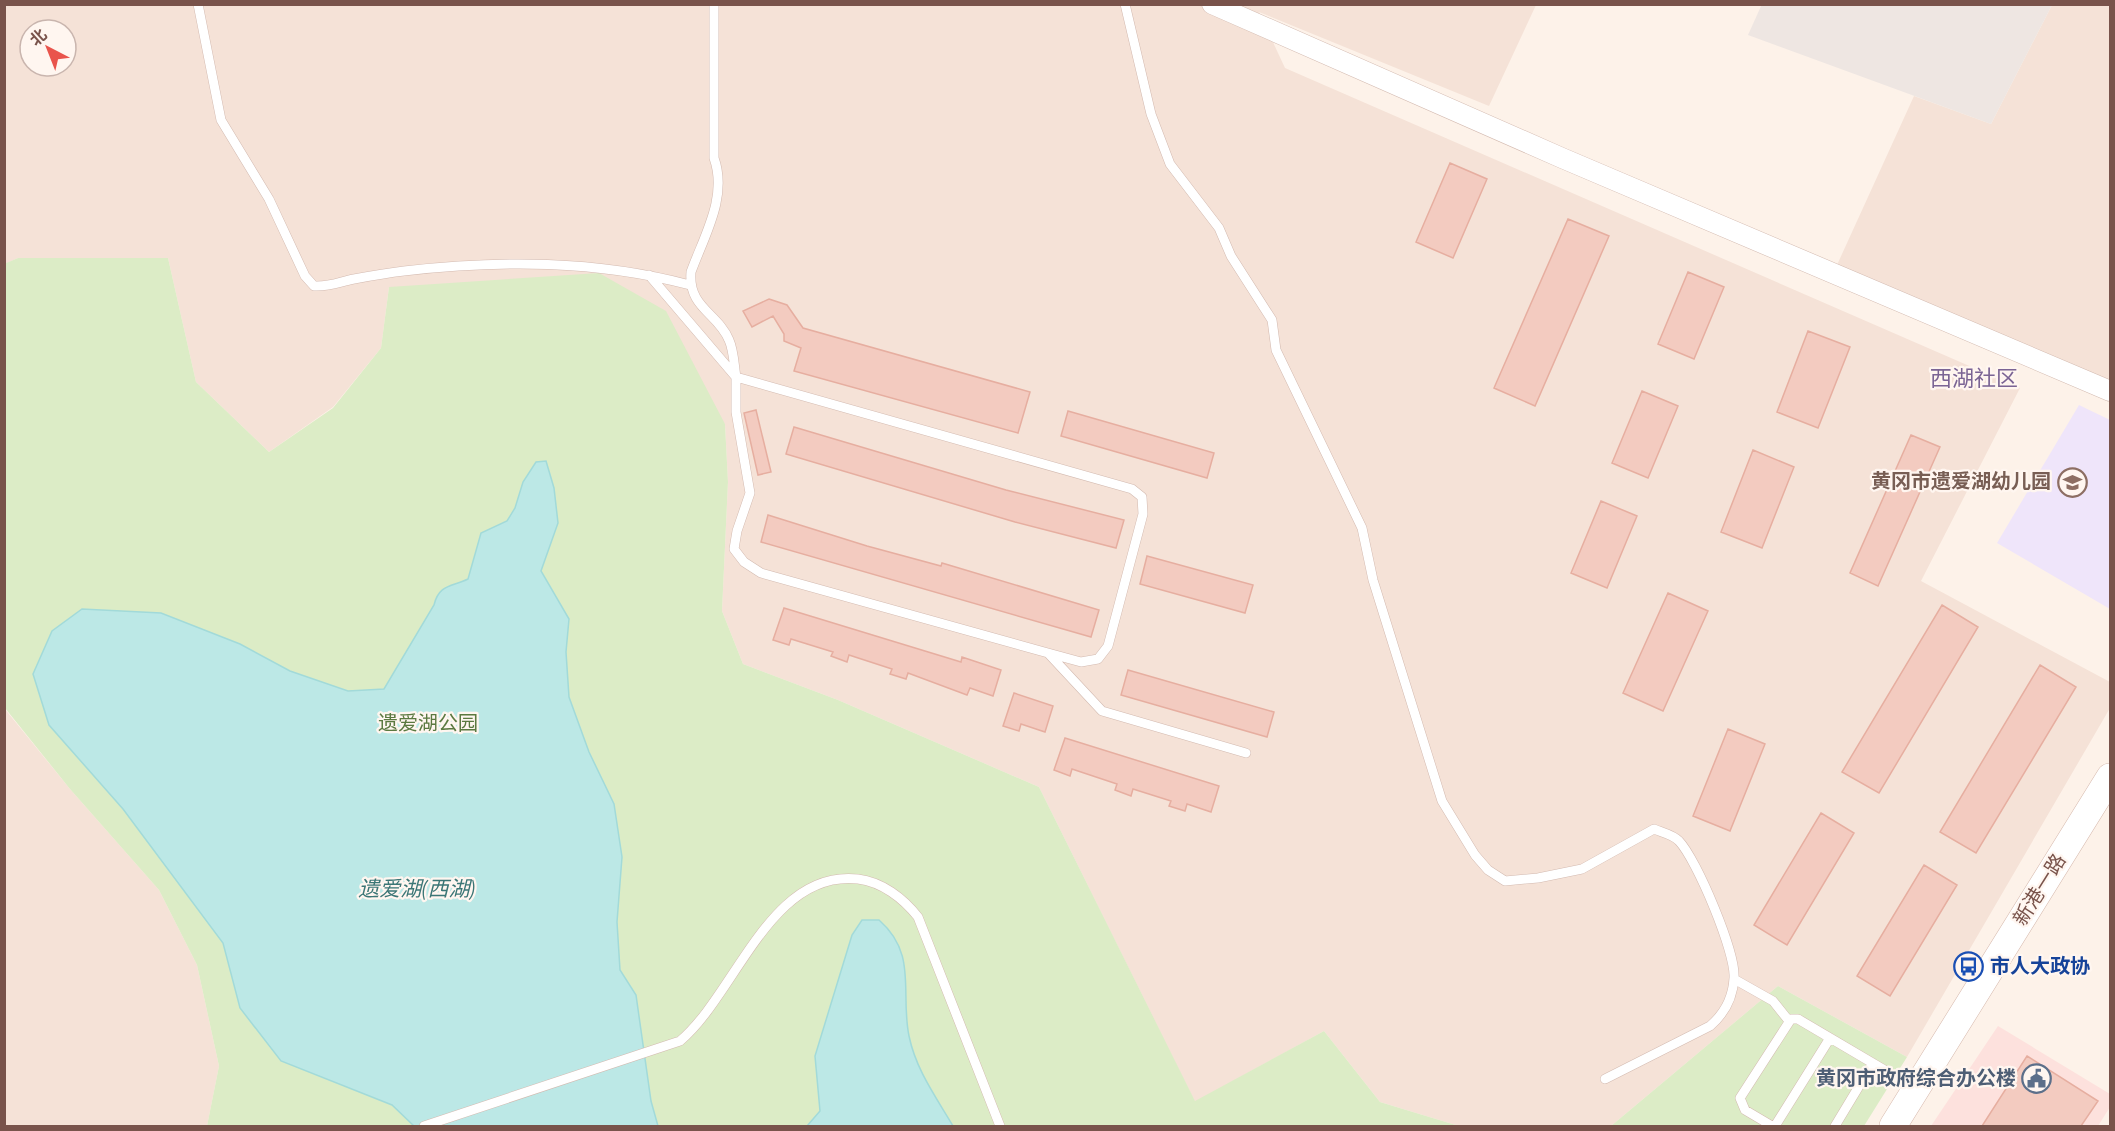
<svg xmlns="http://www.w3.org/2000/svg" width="2115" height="1131" viewBox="0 0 2115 1131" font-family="'Source Sans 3','Noto Sans SC',sans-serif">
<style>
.residential{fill:#f5e2d7;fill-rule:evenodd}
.commercial{fill:#fde1dd}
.industrial{fill:#eee6e2}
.education{fill:#efe5fa}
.green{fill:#dcecc6}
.water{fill:#bce8e6;stroke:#a2dad9;stroke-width:1.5}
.building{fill:#f3cbc0;stroke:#e6aea0;stroke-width:1.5}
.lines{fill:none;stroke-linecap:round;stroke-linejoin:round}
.service-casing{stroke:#d3bab0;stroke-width:10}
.minor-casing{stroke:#d3bab0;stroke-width:21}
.secondary-casing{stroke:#d6b9ad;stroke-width:28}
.service{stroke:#fff;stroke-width:9}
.minor{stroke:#fff;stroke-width:20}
.secondary{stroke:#fff;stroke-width:27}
.labels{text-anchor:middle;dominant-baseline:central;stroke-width:4.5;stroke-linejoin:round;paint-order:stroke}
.education-label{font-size:20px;font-weight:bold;fill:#785e54;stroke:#fff6f0;text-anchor:end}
.park-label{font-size:20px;fill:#5b7940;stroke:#fff6f0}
.street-label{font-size:20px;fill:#79534b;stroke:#fff6f0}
.transit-label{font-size:20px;font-weight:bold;fill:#164399;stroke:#fff6f0;text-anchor:start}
.service-label{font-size:20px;font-weight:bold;fill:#4e5e75;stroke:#fff6f0;text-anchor:end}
.water-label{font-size:21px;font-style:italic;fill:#3b7676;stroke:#fff6f0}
.quarter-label{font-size:22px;fill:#7b6494;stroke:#fff6f0}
</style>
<rect width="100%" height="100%" fill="#fdf2e9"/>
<path class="residential" d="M4,5H1536L1489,106L1259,12L1285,68L2020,388L1921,581L2110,682V708L1907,1057L1778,986L1611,1126H1459L1380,1102L1324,1031L1195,1102L1039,787L838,700L743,664L722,611L728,482L725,424L389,287L381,348L333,407L269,452L196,382L168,258H18L5,264ZM30,30H66V66H30Z
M2052,5H2110V381L1837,265L1914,96L1991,124Z
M4,708L70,789L159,890L197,965L219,1066L207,1126H5Z"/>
<path class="commercial" d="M1998,1026L2110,1094V1107L2098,1126H1931Z"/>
<path class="industrial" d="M1762,4H2052V5L1991,124L1748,35Z"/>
<path class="education" d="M2079,405L2110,420V609L1997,543Z"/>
<path class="green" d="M18,258H168L196,382L269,452L333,408L381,348L389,287L599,273L666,311L725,424L728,482L722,611L743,664L838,700L1039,787L1195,1101L1324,1031L1380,1102L1459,1126H207L219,1066L197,965L159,890L70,789L5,708L4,264Z
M1778,986L1907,1057L1864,1126H1611Z"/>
<path class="water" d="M546,461L554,488L558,523L541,571L569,619L566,652L569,697L589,752L614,804L622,857L617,922L620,970L636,995L651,1101L658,1126H414L392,1105L281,1061L240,1008L223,943L123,809L49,725L33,674L52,631L82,609L161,613L240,644L290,671L348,691L384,689L434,605C439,584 452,587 468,579L481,533L507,521L515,508L523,482L536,462Z
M862,920H879C918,954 900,992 909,1036C916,1070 936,1097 953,1126H807L820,1111L815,1056L852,935Z"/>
<path class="building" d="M1450,163L1487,179L1453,258L1416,242Z
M1568,219L1609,236L1535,406L1494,388Z
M1688,272L1724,287L1694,359L1658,344Z
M769,299L787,305L803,328L1030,392L1018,433L794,371L801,348L784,341V334L773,316L752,327L743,311Z
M1808,331L1850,347L1818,428L1777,412Z
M1642,391L1678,406L1648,478L1612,463Z
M756,410L771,472L758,475L744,413Z
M1068,411L1214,453L1207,478L1061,436Z
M794,427L1006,490L1124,520L1116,548L1015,522L786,454Z
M1911,435L1940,447L1878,586L1850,573Z
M1753,450L1794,467L1762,548L1721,532Z
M1601,501L1637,516L1607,588L1571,573Z
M768,515L867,546L941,566L942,563L1099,610L1091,637L761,542Z
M1147,556L1253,585L1245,613L1140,584Z
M1668,593L1708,611L1663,711L1623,693Z
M1942,605L1978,627L1879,793L1842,772Z
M784,608L961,662L962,657L1001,670L993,696L970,688L967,695L908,673L906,679L890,674L892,669L849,655L847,662L831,656L833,652L791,639L789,645L773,640Z
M2040,665L2076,687L1976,853L1940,832Z
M1128,670L1274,712L1267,737L1121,695Z
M1014,693L1053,706L1045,732L1021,724L1019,731L1003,726Z
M1728,729L1765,744L1730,831L1693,816Z
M1065,738L1219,786L1211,812L1187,804L1185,811L1169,806L1171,801L1133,789L1131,796L1115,790L1117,784L1072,769L1070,776L1054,770Z
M1821,813L1854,833L1787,945L1754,925Z
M1924,865L1957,885L1890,996L1857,976Z
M2027,1056L2098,1101L2081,1126H1982Z"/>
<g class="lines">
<defs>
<path id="service" d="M198,4L221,120L269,199L305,276L314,286C330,287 339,282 354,279C370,276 387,273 404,271C500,260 596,260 690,285
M1125,4L1151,114L1170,164L1219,228L1231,256L1272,320L1276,350L1362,528L1373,580L1442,801L1475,855L1488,870L1505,881L1538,878L1582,869L1654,829C1661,832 1674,835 1679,841C1697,860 1736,953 1734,978C1733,997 1724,1014 1710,1026L1605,1079
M649,275L736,377V412L750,493L737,531L734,549L744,562L761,573L1048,653L1081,662L1098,659L1108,646L1143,514L1142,497L1132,489L736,377C734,366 734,351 729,340C718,313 688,308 691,272C704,236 728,197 714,158V4
M1048,653L1102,711L1246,753
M1734,979L1773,1001L1789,1021
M424,1126L680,1041C736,994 770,869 858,879C882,882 903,898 918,917L1000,1126
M1772,1126L1745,1110L1740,1098L1791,1019H1798L1915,1088
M1775,1126L1830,1038
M1835,1126L1873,1063"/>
<path id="minor" d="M1212,4L1562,158L2110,391"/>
<path id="secondary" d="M1893,1126L2110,777"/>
</defs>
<use href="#service" class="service-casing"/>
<use href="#minor" class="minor-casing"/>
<use href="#secondary" class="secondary-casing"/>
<use href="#service" class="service"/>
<use href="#minor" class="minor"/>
<use href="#secondary" class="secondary"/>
</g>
<defs>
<symbol id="school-ring" viewBox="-11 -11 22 22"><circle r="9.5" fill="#fff6f0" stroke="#8d6e63" stroke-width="1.5"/><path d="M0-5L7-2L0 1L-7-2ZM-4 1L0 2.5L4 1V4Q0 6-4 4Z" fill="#8d6e63"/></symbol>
<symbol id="bus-ring" viewBox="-11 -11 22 22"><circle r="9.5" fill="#fff6f0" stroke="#1a4fb4" stroke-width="1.5"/><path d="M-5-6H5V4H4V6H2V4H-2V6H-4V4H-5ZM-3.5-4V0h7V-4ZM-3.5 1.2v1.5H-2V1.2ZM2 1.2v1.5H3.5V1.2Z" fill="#1a4fb4"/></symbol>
<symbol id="civic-ring" viewBox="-11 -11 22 22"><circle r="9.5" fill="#fff6f0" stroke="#5c6f8a" stroke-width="1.5"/><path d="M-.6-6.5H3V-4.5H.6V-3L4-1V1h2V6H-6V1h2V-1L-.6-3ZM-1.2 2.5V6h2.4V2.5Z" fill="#5c6f8a"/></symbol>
</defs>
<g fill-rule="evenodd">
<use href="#school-ring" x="2056" y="466" width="33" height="33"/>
<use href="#bus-ring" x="1952" y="950" width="33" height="33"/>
<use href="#civic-ring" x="2020" y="1062" width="33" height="33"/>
</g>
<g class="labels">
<g class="education-label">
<text x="2051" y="482">黄冈市遗爱湖幼儿园</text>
</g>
<g class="park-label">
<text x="428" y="724">遗爱湖公园</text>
</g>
<g class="street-label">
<text transform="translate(2040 890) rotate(-58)">新港一路</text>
</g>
<g class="transit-label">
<text x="1990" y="967">市人大政协</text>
</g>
<g class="service-label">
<text x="2016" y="1079">黄冈市政府综合办公楼</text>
</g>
<g class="water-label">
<text x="417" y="889">遗爱湖(西湖)</text>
</g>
<g class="quarter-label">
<text x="1974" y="379">西湖社区</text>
</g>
</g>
<rect width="2115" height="1131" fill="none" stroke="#79534b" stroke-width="12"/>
<g transform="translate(48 48) rotate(318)"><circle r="28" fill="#fff6f0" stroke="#c9b5ae" stroke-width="1.5"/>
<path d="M0-4.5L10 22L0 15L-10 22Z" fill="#e9544c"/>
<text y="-9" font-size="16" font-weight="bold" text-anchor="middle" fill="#79534b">北</text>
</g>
</svg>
